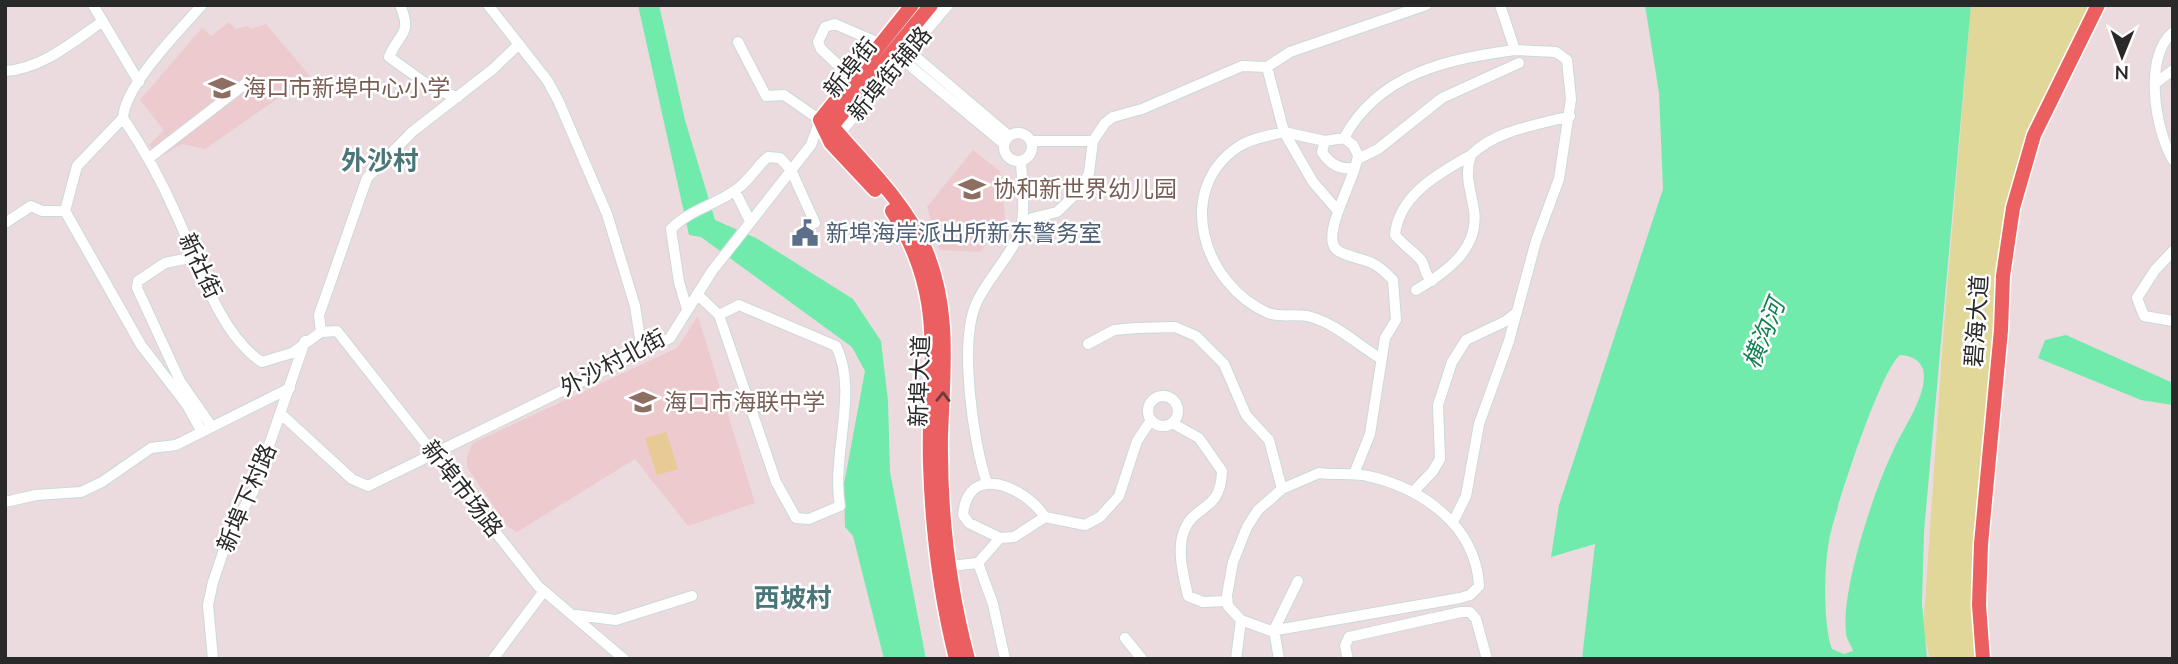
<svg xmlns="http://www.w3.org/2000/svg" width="2178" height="664" viewBox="0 0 2178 664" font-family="'Nunito Sans','Noto Sans SC',sans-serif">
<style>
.education{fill:#eccace}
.green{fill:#e0d798}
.pitch{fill:#e7ca94}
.water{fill:#70ebab;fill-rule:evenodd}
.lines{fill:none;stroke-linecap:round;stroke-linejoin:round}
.street-casing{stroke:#c9dada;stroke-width:12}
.primary-casing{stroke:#fff;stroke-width:17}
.street{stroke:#fff;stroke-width:10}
.primary{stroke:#ec5f61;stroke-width:14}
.oneway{stroke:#6d3c3d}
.labels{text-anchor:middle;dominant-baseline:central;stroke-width:5;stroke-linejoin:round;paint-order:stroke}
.street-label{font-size:23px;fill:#292929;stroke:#fff}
.education-label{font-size:23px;fill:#785e54;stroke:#fff;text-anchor:start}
.service-label{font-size:23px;fill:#4e5e75;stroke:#fff;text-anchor:start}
.water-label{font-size:24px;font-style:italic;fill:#118150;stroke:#fff}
.quarter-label{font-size:26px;font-weight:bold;fill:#4b7678;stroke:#fff}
</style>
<rect width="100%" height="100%" fill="#ebdbde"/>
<path class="education" d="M229,22L236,29L248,26L251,29L266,24L310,76L205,149L182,144L158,158L149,145L164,130L140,100L202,28L211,36Z
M973,150L1000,171L1005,220L980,252L940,250L927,207Z
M698,316L755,503L688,526L635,459L517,532L508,527L467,467V456L473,443L677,348Z"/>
<path class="green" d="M1971,5H2098L2034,135L2007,246L1979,605L1984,659H1930L1923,631L1943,339Z"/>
<path class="pitch" d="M666,432L678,469L657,475L645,438Z"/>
<path class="water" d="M638,5H659L685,120L715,220L756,238L853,299L881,341L888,401L890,472L926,659H884L853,536L845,527L844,484L865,371L852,347L701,237L689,235Z
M1645,5H1971L1924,532L1922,604L1927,659H1582L1595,544L1551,557L1559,505L1663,189L1659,93ZM1900,355C1914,356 1924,362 1924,377C1923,402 1903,428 1893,451C1874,490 1841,590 1846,632C1846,640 1852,645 1853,651L1844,654L1832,649C1823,626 1824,567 1829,541C1834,512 1880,371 1900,355Z
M2066,335L2173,383V405L2141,400L2038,358L2045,340Z"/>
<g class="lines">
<defs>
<path id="street" d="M93,5L139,82
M400,5C413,35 399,32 389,57L435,90L458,97
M488,5L547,80L558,100L607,214L635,306L642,351
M2173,32C2143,57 2155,130 2173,160
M909,51L1009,136
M903,60L1004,144
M1267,67L1284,132L1325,141
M5,71C42,69 74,41 103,21
M853,79L821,49L818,42L825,27L835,24L881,44
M2157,82L2173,70
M123,118C144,149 161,180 176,214C197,259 219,335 262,362L292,353L321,332L337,331L538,586L624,659
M123,118L77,166L65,211L141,345L187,405L202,432
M123,118C125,85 179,31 202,5
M1004 147a14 14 0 1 1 28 0a14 14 0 1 1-28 0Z
M836,138L948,5
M1344,138C1379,73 1448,59 1515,50
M1033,141H1093
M149,158L245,84
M1358,159L1378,149L1442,98L1519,63
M1353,168C1339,170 1329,163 1322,152L1325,141L1344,138L1353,145L1358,155C1357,176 1319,236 1337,250C1346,257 1362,258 1372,263C1381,267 1387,274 1393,280L1396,320L1385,338L1370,434L1354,474
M735,191L750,221
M1338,211L1313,182L1284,132C1269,136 1251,138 1238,147C1173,191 1204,285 1268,313C1282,318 1297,313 1311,317C1336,324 1358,345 1380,358
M5,223L31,206L42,211H65
M1020,231L1032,218L1057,212L1080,190L1089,173L1093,141L1105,123L1113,117L1142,109L1242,66L1267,67L1290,52L1426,5
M2173,251L2155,270L2137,298L2144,316L2173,321
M194,257L165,263L138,281L137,288L180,381L212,427
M1432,281C1424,275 1426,267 1421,260C1414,252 1402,244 1395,235C1399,194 1440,173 1471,155
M1416,290C1445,273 1480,249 1474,210C1471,191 1464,175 1471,155C1496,130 1537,125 1570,116
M697,294L719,315L739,305L836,346C859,391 831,455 840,506L809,519L796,518L776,482L719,315
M687,309L679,282L671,229C689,210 716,205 737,189C750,180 756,167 768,157L780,158L791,170L815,223
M321,332L319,315L367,178L412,132L493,69L519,44
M1088,344L1114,330L1136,328L1175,327L1196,336L1224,364L1246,415L1269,440L1282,489
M1148 411a15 15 0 1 1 30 0a15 15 0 1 1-30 0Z
M281,414L352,479L368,486L670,338L712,271L811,145L820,120L784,95L766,96L738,42
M1172,423L1199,438L1222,471C1221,514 1192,503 1183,534C1177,552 1184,578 1188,596L1203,602L1227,601
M1319,473C1335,475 1352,473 1368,476C1421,488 1476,525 1479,586L1470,595L1460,598L1271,631L1241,620L1228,606L1227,595L1233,562L1247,527L1258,510L1282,489Z
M987,483C973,443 959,343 976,304C986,280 1014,252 1020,231C1026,210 1022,183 1021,161
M1414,491L1433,471L1440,459L1438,405L1452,362L1466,340L1506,321L1517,312
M5,502L36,495L81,492L102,482L151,448L176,445L290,388
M1453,522L1466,496L1479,424L1509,341L1536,241L1559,179L1571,99L1567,60L1556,52L1515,50L1500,5
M1000,538L969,523L963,515C968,461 1025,487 1045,517
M978,563L993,604L1005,659
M950,566L978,563L1000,538L1014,537L1045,517L1085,525L1100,517L1119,496L1137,441L1151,420
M576,615L616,620L692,596
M1125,638L1142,659
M213,659L208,605L213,582L230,532L253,492L305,341
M493,659L544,591
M1236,659L1241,620
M1279,659L1274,630L1298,581
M1348,659L1345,646L1349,637L1461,612H1470L1476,619L1487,659"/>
<path id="primary" d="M820,120L832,126C864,164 902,199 923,244C952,307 943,371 941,437C940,511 949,588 968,659
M820,120L831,143L875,190
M820,120L912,5
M832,126L931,5
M892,211C949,299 927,366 930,464C932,529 940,595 956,659
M1983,659L1979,605L1981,544L2001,330L2003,276L2013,208L2034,135L2098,5"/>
</defs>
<use href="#street" class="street-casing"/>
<use href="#primary" class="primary-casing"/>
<use href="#street" class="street"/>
<use href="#primary" class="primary"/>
</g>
<defs><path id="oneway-chevron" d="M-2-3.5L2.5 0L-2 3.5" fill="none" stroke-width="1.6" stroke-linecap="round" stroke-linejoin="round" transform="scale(1.75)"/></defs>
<use class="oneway" href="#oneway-chevron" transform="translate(943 397) rotate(-89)"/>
<defs>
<symbol id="school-bare" viewBox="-9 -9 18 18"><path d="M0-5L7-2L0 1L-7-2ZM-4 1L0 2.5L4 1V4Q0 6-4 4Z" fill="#8d6e63" stroke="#fff" stroke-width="2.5" paint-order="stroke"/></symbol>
<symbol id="civic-bare" viewBox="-9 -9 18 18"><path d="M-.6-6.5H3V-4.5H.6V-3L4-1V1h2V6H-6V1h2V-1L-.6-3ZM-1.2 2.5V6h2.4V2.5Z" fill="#5c6f8a" stroke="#fff" stroke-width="2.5" paint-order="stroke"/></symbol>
</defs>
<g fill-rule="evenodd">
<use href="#school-bare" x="203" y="69" width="38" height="38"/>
<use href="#school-bare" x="953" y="170" width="38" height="38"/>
<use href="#civic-bare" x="786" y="214" width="38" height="38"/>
<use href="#school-bare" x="624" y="383" width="38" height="38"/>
</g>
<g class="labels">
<g class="street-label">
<text transform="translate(851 68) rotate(-51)">新埠街</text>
<text transform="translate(890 74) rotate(-50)">新埠街辅路</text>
<text transform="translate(200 266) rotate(65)">新社街</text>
<text transform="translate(1977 321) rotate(-86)">碧海大道</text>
<text transform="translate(613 363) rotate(-28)">外沙村北街</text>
<text transform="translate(920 381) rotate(-88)">新埠大道</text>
<text transform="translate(462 489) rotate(52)">新埠市场路</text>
<text transform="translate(247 498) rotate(-67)">新埠下村路</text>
</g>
<g class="education-label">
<text x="243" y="88">海口市新埠中心小学</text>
<text x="993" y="189">协和新世界幼儿园</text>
<text x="664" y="402">海口市海联中学</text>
</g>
<g class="service-label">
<text x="826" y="233">新埠海岸派出所新东警务室</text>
</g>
<g class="water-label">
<text transform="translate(1764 334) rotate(-68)">横沟河</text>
</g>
<g class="quarter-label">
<text x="380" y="161">外沙村</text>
<text x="793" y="598">西坡村</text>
</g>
</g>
<rect width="2178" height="664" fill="none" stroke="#292929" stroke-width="14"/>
<g transform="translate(2122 56) rotate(181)" stroke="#ffffff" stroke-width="5" paint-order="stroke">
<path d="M0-5L12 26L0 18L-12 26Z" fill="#292929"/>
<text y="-10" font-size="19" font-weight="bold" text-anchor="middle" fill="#292929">N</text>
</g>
</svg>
